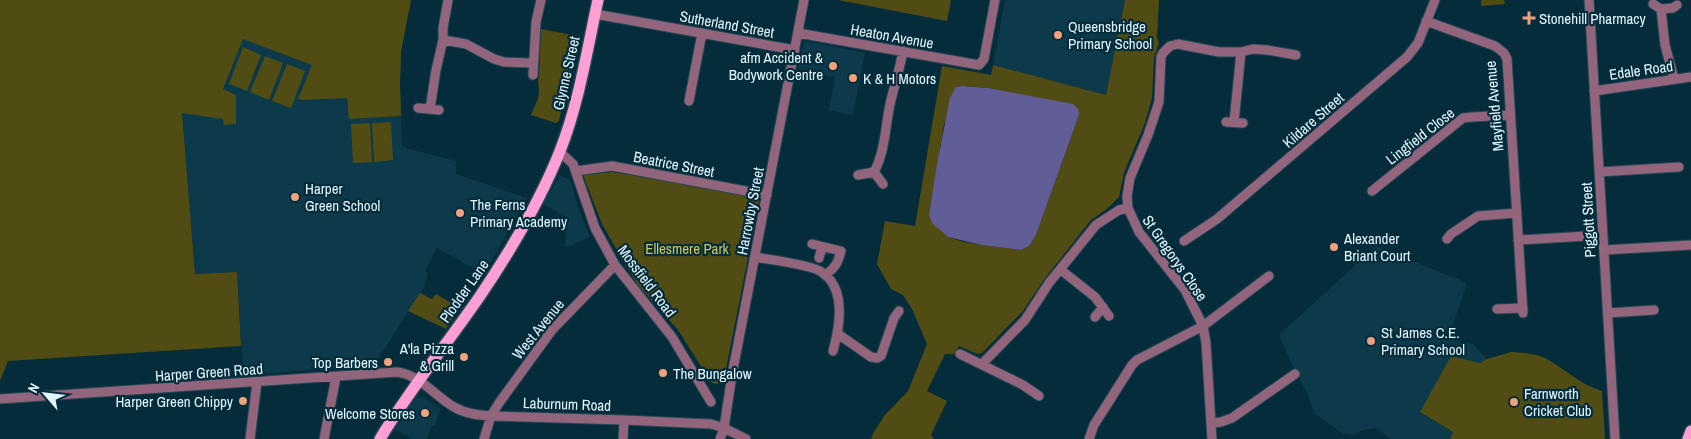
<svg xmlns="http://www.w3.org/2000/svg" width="1691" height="439" viewBox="0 0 1691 439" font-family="'Archivo Narrow',sans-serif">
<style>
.built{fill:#0c3a4a}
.green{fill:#504c14;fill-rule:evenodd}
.water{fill:#615d97}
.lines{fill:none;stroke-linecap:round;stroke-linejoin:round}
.minor-casing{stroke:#244856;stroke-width:11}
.major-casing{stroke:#244856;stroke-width:14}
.minor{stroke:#92657d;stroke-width:9}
.major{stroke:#fea0d4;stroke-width:11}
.poi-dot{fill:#f1a17c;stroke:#052c3a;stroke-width:2}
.labels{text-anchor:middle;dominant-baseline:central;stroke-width:4.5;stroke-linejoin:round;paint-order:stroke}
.poi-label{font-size:15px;fill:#e2f6ff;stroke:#052c3a;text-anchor:start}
.street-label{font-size:15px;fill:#e2f6ff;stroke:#052c3a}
.park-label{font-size:15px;fill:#cbc664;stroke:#052c3a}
</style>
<rect width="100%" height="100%" fill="#052c3a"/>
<path class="built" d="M177,0H411L401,52L400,84L402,147L456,161V174L527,198L484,274L437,248L425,270L428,274L424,287L374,365L243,375L237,272L195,274L182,113Z
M1005,0H1125L1106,95L993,65Z
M804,41L865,53L853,115L829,110L835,77L798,69Z
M560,175L570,180L581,216L590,237L573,244L572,246H565L566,232L563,229L564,219L566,217L543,204Z
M1376,246L1467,283L1448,339L1473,344L1487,359L1420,412L1453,432L1450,439H1392L1375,428L1362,430L1354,435L1342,433L1314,413L1308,395L1294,369L1279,335Z
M424,397L441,409L434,426L432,425L427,439H412L395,429L414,400L416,398Z"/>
<path class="green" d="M0,0H411L401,52L400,84L401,116L349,119L347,98L302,100L298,99L312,65L243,39L223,89L236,95V124L224,125L223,119L182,113L195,274L237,272L241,346L8,361L0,381Z
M838,0H951L947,21Z
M1125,0H1159L1157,37L1159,43L1154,58L1152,98L1145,123L1124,173L1119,197L1108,208L1090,221L1043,281L1023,311L982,353L977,354L959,346L954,354H945L927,391L947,401L931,435L934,439H872L871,437L884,416L908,391L927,344L912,309L903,295L891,289L877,264L885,221L915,226L942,66L991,75L993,65L1106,95ZM962,86L988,88L1079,115L1036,235L1029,246L1021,250L964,242L948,237L929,214L944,125L956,87Z
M1481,0H1504L1505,4L1481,6Z
M541,29L578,36L559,121L556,123L531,115C534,107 539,100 539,91C539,85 537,82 539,75Z
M243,47L261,55L247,91L229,84Z
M265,56L283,63L269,100L250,92Z
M287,64L305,71L291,108L272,101Z
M391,122L393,160L374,162L372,123Z
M370,123L372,162L353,163L351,124Z
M612,172L760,197L724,379C721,383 716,386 711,382L678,330L638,285L622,259L602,224L583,175Z
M420,293L432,299L436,294L460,308L446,329L408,311Z
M1511,352C1523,353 1536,353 1547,359C1565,369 1581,385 1602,391L1605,439H1450L1453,432L1420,412L1451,356L1480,363L1487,359Z"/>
<path class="water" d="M962,86L988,88L1073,104L1078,109L1079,115L1036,235L1029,246L1021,250L982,245L948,237L932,223L929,214L937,164L950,98L956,87Z"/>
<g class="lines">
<defs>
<path id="minor" d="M1589,0L1615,439
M1653,4L1661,9L1673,8L1677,5
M1661,9L1665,45L1674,79
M595,14L795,50
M1426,21L1495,46L1504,53L1507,59L1523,313
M798,33L979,65L984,59L995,0
M443,40L466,44L494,59L504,62L533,63
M533,75L536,22L541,0
M1594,91L1691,77
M689,101L702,33
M418,108L439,110
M430,109L436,70L443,40V28L448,0
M1226,122L1243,123
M1234,122L1241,52
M560,152L573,164L595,228L615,265L672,337L711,402
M576,171L612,166L767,195
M874,172C886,150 885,124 891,100C895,84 900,68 903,51
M1599,172L1679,167
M858,175L874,172L883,184
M1372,191L1463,118L1472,117L1510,115
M1447,239L1451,234L1478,216L1517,213
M1518,240L1603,235
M1184,241L1217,219L1407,57L1418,43L1435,0
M812,244L841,251C838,263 835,268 825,275
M1604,250L1691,245
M755,257C771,260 807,264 820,271C847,287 840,326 833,351
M819,258L822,247
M1061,270L1095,297L1109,316
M1497,309L1523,308
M1608,313L1654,310
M1095,317L1103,307
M838,334L871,357L877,358L881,356L894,318L899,311
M960,354L1023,385L1039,396
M982,364L1025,320L1049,283L1096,225L1119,210L1128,208
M0,399L397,372C420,375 435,396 454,407C466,414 478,415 491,416L624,420L711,424L724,428L746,439
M1211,423L1221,422L1232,418L1295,374
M250,439L257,382
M324,439L336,377
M484,439L491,416L499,403L552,330L615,265
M623,439L624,420
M720,439L724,428L732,375L804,0
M1089,439L1094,425L1132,365L1137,360L1203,326L1269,276
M1212,439L1206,343L1203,326L1185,290L1139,232L1128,208L1127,196L1130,178L1148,135L1159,102L1161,57L1163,53L1170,46L1178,44L1219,52H1241L1253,49L1267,50L1296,55"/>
<path id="major" d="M380,439C410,389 447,344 480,296C509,253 541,199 560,151C579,103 587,50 598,0
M1688,439L1691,431"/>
</defs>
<use href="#minor" class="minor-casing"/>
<use href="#major" class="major-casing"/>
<use href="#minor" class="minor"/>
<use href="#major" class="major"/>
</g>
<g class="poi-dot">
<path d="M1526.5 10.5h5v5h5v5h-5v5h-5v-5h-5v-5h5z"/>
<circle cx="1058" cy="35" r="5"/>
<circle cx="833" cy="66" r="5"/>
<circle cx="853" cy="78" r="5"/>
<circle cx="295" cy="197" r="5"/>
<circle cx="460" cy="213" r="5"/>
<circle cx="1334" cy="247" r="5"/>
<circle cx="1371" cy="341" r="5"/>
<circle cx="464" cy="357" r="5"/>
<circle cx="388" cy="362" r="5"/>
<circle cx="663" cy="373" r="5"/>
<circle cx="243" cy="401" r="5"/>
<circle cx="1514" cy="402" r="5"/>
<circle cx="425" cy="413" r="5"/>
</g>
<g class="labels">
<g class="poi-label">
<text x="1539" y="18">Stonehill Pharmacy</text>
<text x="1068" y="26">Queensbridge<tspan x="1068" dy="17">Primary School</tspan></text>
<text x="823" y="57" text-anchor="end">afm Accident &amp;<tspan x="823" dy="17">Bodywork Centre</tspan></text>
<text x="863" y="78">K &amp; H Motors</text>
<text x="305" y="188">Harper<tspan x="305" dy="17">Green School</tspan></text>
<text x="470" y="204">The Ferns<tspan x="470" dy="17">Primary Academy</tspan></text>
<text x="1344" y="238">Alexander<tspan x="1344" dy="17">Briant Court</tspan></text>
<text x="1381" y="332">St James C.E.<tspan x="1381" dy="17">Primary School</tspan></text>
<text x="454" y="348" text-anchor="end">A'la Pizza<tspan x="454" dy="17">&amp; Grill</tspan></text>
<text x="378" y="362" text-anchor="end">Top Barbers</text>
<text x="673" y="373">The Bungalow</text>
<text x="1524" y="393">Farnworth<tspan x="1524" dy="17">Cricket Club</tspan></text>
<text x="233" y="401" text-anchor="end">Harper Green Chippy</text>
<text x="415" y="413" text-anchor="end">Welcome Stores</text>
</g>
<g class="street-label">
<text transform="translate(727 24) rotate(10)">Sutherland Street</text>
<text transform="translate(892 36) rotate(10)">Heaton Avenue</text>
<text transform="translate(1641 70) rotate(-8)">Edale Road</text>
<text transform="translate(566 73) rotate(-77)">Glynne Street</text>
<text transform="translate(1494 106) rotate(-95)">Mayfield Avenue</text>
<text transform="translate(1313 120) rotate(-41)">Kildare Street</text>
<text transform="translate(1420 136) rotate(-38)">Lingfield Close</text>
<text transform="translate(674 164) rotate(11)">Beatrice Street</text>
<text transform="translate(750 211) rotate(-79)">Harrowby Street</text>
<text transform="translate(1588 220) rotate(-93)">Piggott Street</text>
<text transform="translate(1175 258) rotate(55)">St Gregorys Close</text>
<text transform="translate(647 281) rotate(53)">Mossfield Road</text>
<text transform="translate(464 291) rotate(-55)">Plodder Lane</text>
<text transform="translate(538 329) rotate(-51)">West Avenue</text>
<text transform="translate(209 372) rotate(-4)">Harper Green Road</text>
<text transform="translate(567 404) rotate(2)">Laburnum Road</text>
</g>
<g class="park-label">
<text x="687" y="248">Ellesmere Park</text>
</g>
</g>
<g transform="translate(45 394) rotate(298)" stroke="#052c3a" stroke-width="4" paint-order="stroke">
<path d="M0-4L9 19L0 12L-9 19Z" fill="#e2f6ff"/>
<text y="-8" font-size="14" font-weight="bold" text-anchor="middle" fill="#e2f6ff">N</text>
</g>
</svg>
